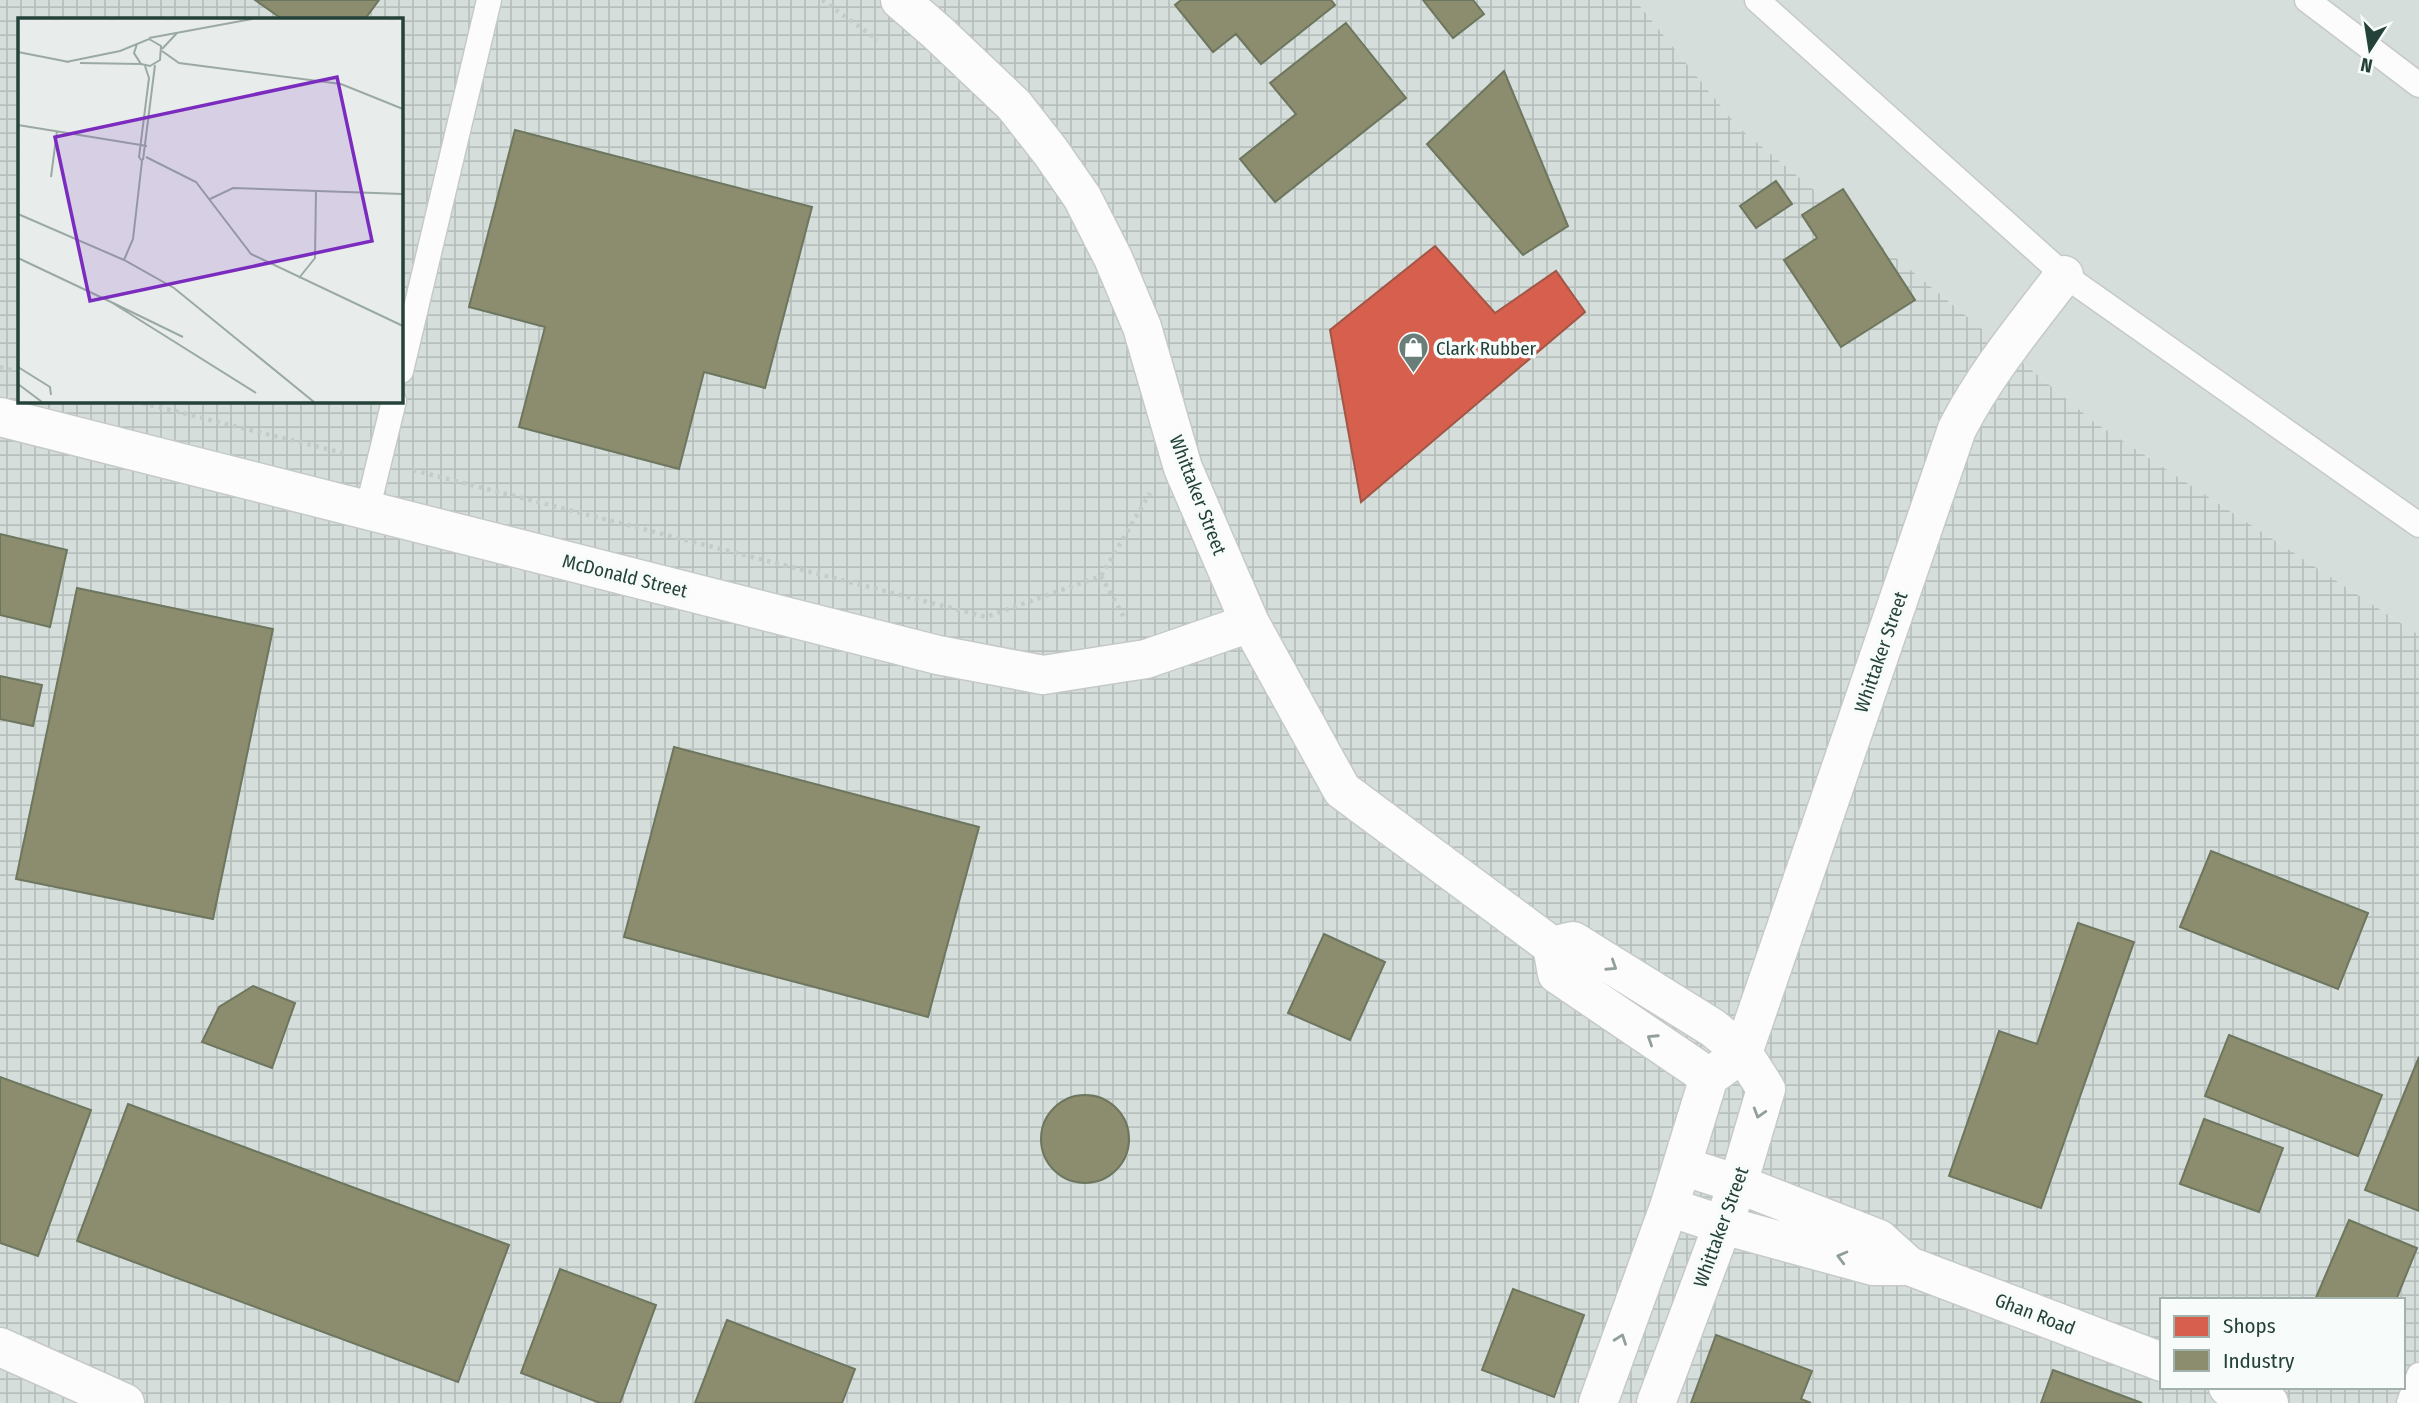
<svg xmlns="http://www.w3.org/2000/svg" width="2419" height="1403" viewBox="0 0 2419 1403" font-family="'Fira Sans Condensed',sans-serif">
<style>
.built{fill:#d6dedb}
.industrial{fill:url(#industrial-grid);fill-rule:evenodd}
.shops{fill:#d6604d;stroke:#a15747;stroke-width:2}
.industry{fill:#8c8c6e;stroke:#6d765e;stroke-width:2}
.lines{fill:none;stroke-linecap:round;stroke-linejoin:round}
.lane-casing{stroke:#c5cac8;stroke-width:27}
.street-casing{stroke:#c5cac8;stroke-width:41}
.path{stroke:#c3ccca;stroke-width:4.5;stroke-dasharray:3.5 5;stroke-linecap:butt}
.lane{stroke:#fcfcfc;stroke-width:24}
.street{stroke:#fcfcfc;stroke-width:38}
.oneway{stroke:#909f9b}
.labels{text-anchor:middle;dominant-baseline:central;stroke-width:7;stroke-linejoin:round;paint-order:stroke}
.poi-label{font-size:19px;fill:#24423a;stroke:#f7fbf9;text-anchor:start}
.street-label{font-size:19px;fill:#24423a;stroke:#f7fbf9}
.inset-road{fill:none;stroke:#9aa9a4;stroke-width:2}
.view{fill:#7b2cbf;fill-opacity:0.15;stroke:#7b2cbf;stroke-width:3.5}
.inset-edge{fill:none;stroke:#24423a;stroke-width:3.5}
</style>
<defs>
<pattern id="industrial-grid" width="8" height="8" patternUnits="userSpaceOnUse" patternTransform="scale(1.75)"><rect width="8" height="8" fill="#d6dedb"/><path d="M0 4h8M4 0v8" fill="none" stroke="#b8c0bd"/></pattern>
</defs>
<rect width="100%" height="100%" fill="#e8edeb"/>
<path class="built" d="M1635,0H2419V635L2094,422L1737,126Z"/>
<path class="industrial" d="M0,0H1635L1737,126L2094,422L2419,635V1403H0ZM19,19H401V401H19ZM2162,1300H2403V1387H2162Z"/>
<path class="shops" d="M1435,246L1495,313L1556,271L1585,312L1361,502L1330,330Z"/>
<path class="industry" d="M255,0H379L365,19H282Z
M1181,0H1331L1335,5L1261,64L1236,34L1213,52L1175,5Z
M1423,0H1473L1484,14L1453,38Z
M1346,23L1406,98L1275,202L1240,159L1296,114L1270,83Z
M1504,71L1568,226L1523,255L1427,144Z
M515,130L812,207L765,388L704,372L679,469L519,427L545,327L469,307Z
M1776,181L1792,204L1756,228L1740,206Z
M1843,189L1915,300L1841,347L1784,260L1817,238L1802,215Z
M0,534L67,550L50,627L0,615Z
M77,588L273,629L213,919L16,879Z
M0,676L42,685L33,726L0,719Z
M674,747L979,827L928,1017L624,937Z
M2211,851L2368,913L2338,989L2180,927Z
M2078,923L2134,942L2041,1208L1949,1176L1999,1031L2037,1044Z
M1324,934L1385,962L1350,1040L1288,1013Z
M253,986L295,1003L272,1068L202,1042L219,1007Z
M2229,1035L2382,1095L2358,1156L2205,1096Z
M2419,1057V1211L2365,1190Z
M0,1077L91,1110L38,1256L0,1243Z
M1041 1139a44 44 0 1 1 88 0a44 44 0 1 1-88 0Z
M128,1104L509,1245L458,1382L77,1241Z
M2204,1119L2283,1148L2259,1212L2180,1184Z
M2349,1220L2417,1248L2396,1300H2315Z
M560,1269L656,1305L620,1403H600L521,1373Z
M1513,1289L1584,1315L1554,1397L1482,1370Z
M727,1320L855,1369L842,1403H695Z
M1716,1335L1812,1371L1801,1399L1811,1403H1691Z
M2053,1370L2142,1403H2041Z"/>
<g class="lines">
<defs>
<path id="lane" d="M1757,0L2064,275L2419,525
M2307,0L2419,85
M401,371L489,0
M367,511L394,401
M2409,1403L2419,1375"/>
<path id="street" d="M900,0L937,32L1014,105L1050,151L1082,197L1113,258L1142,327L1183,468L1250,623L1342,790L1552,946L1557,974L1709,1077
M0,417L938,655L1043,675L1146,659L1250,623
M1552,946L1573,941L1713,1028L1743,1053L1766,1089L1738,1184L1656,1403
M1682,1166L1738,1184L1879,1239L1909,1266
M1669,1207L1723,1225L1873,1266H1909L2162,1362
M0,1347L125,1403
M2228,1387L2269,1403
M1598,1403L1669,1207L1709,1077L1743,1053L1957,429C1987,371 2025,326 2064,275"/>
</defs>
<use href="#lane" class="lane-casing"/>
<use href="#street" class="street-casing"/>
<path class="path" d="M822,0L878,40
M0,367L19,372
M134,401L347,454
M413,470L986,617L1101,576L1150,493
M1101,576L1126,621"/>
<use href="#lane" class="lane"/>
<use href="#street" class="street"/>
</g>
<defs><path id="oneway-chevron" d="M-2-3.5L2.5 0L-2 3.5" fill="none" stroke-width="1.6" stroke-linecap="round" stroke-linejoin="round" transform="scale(1.75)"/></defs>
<g class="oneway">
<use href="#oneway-chevron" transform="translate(1612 966) rotate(33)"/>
<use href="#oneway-chevron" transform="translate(1652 1039) rotate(-147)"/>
<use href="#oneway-chevron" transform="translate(1759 1113) rotate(107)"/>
<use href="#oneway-chevron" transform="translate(1842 1257) rotate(-165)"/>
<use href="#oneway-chevron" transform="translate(1621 1339) rotate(-70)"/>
</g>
<defs>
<symbol id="shop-pin" viewBox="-11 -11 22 30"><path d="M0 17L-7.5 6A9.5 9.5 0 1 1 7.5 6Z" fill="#697e78" stroke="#f7fbf9"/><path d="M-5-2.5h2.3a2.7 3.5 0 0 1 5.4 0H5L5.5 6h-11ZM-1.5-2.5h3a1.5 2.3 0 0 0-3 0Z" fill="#fff"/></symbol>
</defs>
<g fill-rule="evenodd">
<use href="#shop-pin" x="1396" y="330" width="35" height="47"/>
</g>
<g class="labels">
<g class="poi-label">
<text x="1436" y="348">Clark Rubber</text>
</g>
<g class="street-label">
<text transform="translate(1198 495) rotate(69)">Whittaker Street</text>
<text transform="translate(625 576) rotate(14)">McDonald Street</text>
<text transform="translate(1881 652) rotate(-71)">Whittaker Street</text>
<text transform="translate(1721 1227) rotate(-70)">Whittaker Street</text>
<text transform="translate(2035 1314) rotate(21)">Ghan Road</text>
</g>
</g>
<g transform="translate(18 18)">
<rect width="385" height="385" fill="#e8edeb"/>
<path class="inset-road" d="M131,20L234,1M144,31L159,15M144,33L161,45L323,66L385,91M0,34L51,44M48,44L102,33L131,21L143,28L142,42L132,48L123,46L116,35L119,26M62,45L123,46M0,107L129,128M128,139L178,164L233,236L385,308M125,142L137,47M33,159L39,113M192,181L215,170L385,176M0,196L106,242L156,270L296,384M0,240L93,284M106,242L115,221L124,143L121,139L131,60L127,48M281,260L297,240L298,172M165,319L93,284L238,375M0,349L32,369L33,377M0,366L24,384"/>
<path class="view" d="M319,59L354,223L72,283L37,119Z"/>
<rect width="385" height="385" class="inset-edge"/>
</g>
<rect x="2160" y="1298" width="245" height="91" fill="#f7fbf9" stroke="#a3b1ad" stroke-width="2"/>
<rect x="2174" y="1316" width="35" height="21" fill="#d6604d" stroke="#a3b1ad" stroke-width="2"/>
<text x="2223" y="1333" font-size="21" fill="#24423a">Shops</text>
<rect x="2174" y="1350" width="35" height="21" fill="#8c8c6e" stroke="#a3b1ad" stroke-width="2"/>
<text x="2223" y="1368" font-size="21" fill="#24423a">Industry</text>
<g transform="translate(2370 49) rotate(192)" stroke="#f7fbf9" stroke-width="5" paint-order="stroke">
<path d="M0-5L12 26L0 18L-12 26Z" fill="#24423a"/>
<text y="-10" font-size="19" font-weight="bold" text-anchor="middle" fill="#24423a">N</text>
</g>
</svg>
